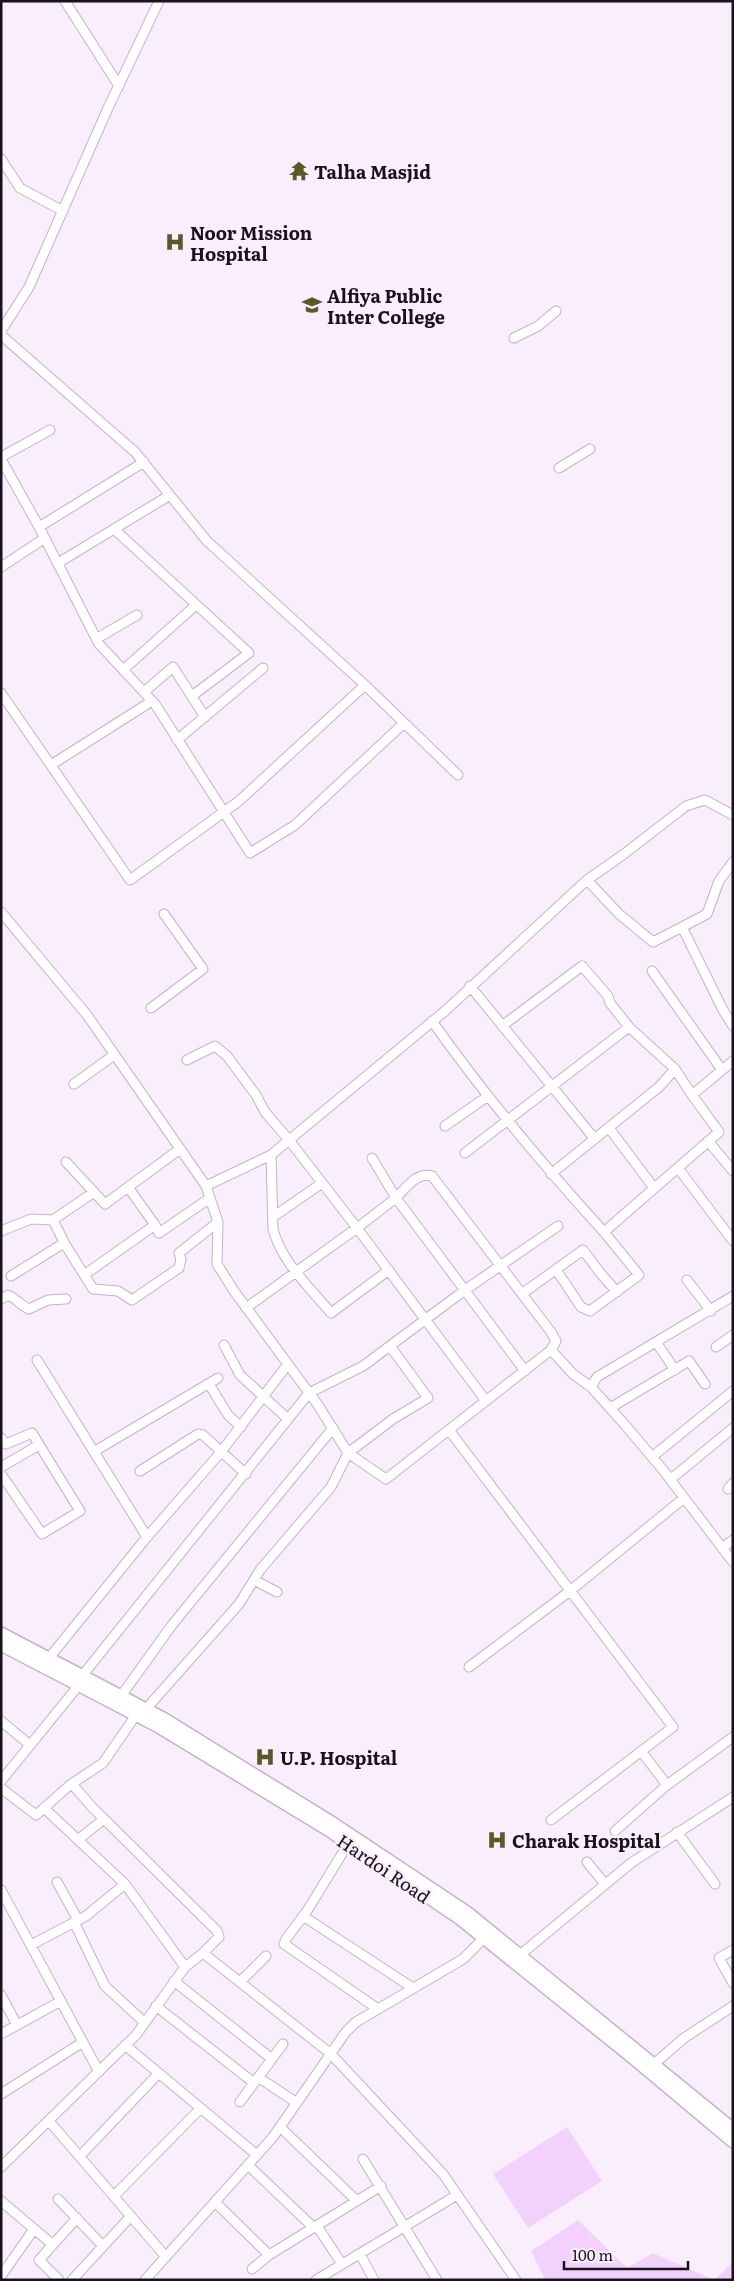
<svg xmlns="http://www.w3.org/2000/svg" width="734" height="2281" viewBox="0 0 734 2281" font-family="Literata,serif">
<style>
.green{fill:#f2d2fc}
.lines{fill:none;stroke-linecap:round;stroke-linejoin:round}
.minor-casing{stroke:#c6b0cd;stroke-width:11}
.major-casing{stroke:#c6b0cd;stroke-width:14}
.minor{stroke:#fff;stroke-width:9}
.major{stroke:#fff;stroke-width:11}
.labels{text-anchor:middle;dominant-baseline:central;stroke-width:5;stroke-linejoin:round;paint-order:stroke}
.poi-label{font-size:18px;font-weight:bold;fill:#19111b;stroke:#f9effc;text-anchor:start}
.street-label{font-size:18px;fill:#19111b;stroke:#f9effc}
</style>
<rect width="100%" height="100%" fill="#f9effc"/>
<path class="green" d="M567,2127L602,2181L528,2228L493,2174Z
M578,2220L627,2268L653,2253L714,2280L733,2262V2280H545L531,2251Z"/>
<g class="lines">
<defs>
<path id="minor" d="M65,1L119,86
M1,159L20,188L63,211
M1,331L29,287L108,108L159,1
M1,335L135,452L207,541L365,685L458,775
M514,338L538,326L556,311
M1,457L50,430
M1,459L39,527L99,644L155,704L250,853L295,825L404,723
M559,468L590,449
M39,527L144,462
M114,529L249,653L192,696
M58,563L170,495
M1,567L45,538
M96,639L137,615
M123,670L196,605
M144,692L173,667L205,717
M1,693L130,880L239,801L365,685
M177,740L263,668
M51,765L152,701
M587,880L619,914L653,942L707,914L719,881L733,862
M1,912L87,1015L206,1186L218,1222L217,1264L234,1291L318,1405L348,1453L386,1479L551,1350L573,1374L591,1387L626,1426L663,1470L733,1562
M682,927L723,1010L733,1026
M652,971L722,1070
M470,986L594,1138
M151,1008L203,969L164,914
M432,1021C485,1096 543,1165 604,1232L719,1132L692,1095L733,1061
M502,1026L582,966L608,996L610,1003L629,1027L675,1069L692,1095
M187,1060L215,1046L227,1056L256,1095L265,1112L289,1140L357,1228L396,1198L525,1371
M74,1084L114,1055
M445,1126L488,1096
M609,1128L654,1188
M708,1141L733,1171
M465,1153L629,1027
M271,1155L273,1229C281,1261 310,1288 331,1313L389,1270
M372,1158L396,1198C405,1189 417,1171 432,1176L551,1332L556,1341L551,1350
M66,1162L105,1204L180,1149
M678,1168L733,1241
M551,1174L659,1087L675,1069
M206,1186L271,1155L445,1011L587,880L624,854L686,806L705,800L733,815
M128,1187L155,1225
M273,1217L322,1183
M53,1220L66,1246L93,1289L118,1291L132,1300L179,1268L181,1259L179,1253L218,1222
M1,1231L31,1219L53,1220L94,1192
M557,1271L581,1307L590,1311L639,1275L604,1232
M84,1275L155,1225L159,1233L210,1198
M11,1276L64,1243
M687,1280L711,1311
M523,1293L583,1250L601,1274L617,1292
M1,1299L8,1295C17,1299 21,1306 29,1309L48,1300L66,1299
M246,1308L357,1228L486,1401
M656,1342L675,1370
M224,1345L240,1375L288,1419
M716,1347L733,1335
M37,1360L147,1537
M209,1384L228,1415L241,1427
M591,1387L597,1377L733,1296
M610,1408L689,1361L705,1384
M449,1430L673,1727L551,1820
M1,1438L6,1444L32,1433L80,1511L42,1534L1,1474
M95,1451L218,1378
M652,1457L733,1391
M1,1467L39,1445
M140,1471L198,1434L203,1435L246,1474
M671,1479L733,1428
M728,1489L733,1483
M722,1548L733,1540
M254,1580L277,1592
M49,1658L147,1537L221,1452L288,1364
M469,1667L570,1591L684,1498
M121,1696L172,1625L333,1428
M1,1721L30,1745
M641,1751L667,1785
M1,1781L79,1685L82,1676L309,1393L363,1366L465,1290L558,1226
M72,1784L92,1807L217,1931L219,1937L203,1953
M1,1788L36,1815L70,1785L103,1763L136,1715L146,1709L239,1604L260,1570L331,1487L348,1453L393,1419L428,1398L390,1346
M44,1808L125,1884L185,1967
M615,1831L667,1785L733,1737
M677,1832L715,1884
M79,1839L104,1819
M348,1844L307,1911L286,1939L284,1944L378,2009
M587,1862L605,1884
M57,1882L78,1920
M1,1890L99,2072
M303,1916L413,1988
M74,1922L105,1986L144,2022
M31,1945L86,1916L125,1884
M733,1950L719,1958L733,1983
M520,1955L631,1863L733,1797
M174,1981L272,2059
M240,1982L266,1956
M1,1995L17,2025
M156,2006L254,2083
M1,2034L61,2001
M125,2045L257,2155
M654,2064L684,2038L733,2006
M258,2077L297,2103
M1,2094L83,2042
M240,2102L283,2044
M49,2121L166,2257
M280,2127L357,2201
M80,2156L159,2073
M363,2159L437,2280
M248,2165L314,2228
M1,2167L136,2035L185,1967L203,1953L331,2054L443,2174L516,2280
M114,2196L201,2108
M58,2199L103,2246
M1,2201L52,2244
M215,2202L269,2255
M317,2226L342,2264
M360,2254L374,2280
M252,2269L269,2255L381,2186
M1,2276L34,2229
M59,2280L39,2260L77,2218
M72,2280L131,2216
M145,2280L273,2137L345,2033L356,2022L463,1959L487,1935
M316,2280L457,2195"/>
<path id="major" d="M1,1633L163,1718L333,1823L467,1912L733,2129
M1,1645L157,1726L328,1830L460,1919L634,2059L733,2142"/>
</defs>
<use href="#minor" class="minor-casing"/>
<use href="#major" class="major-casing"/>
<use href="#minor" class="minor"/>
<use href="#major" class="major"/>
</g>
<defs>
<symbol id="temple-bare" viewBox="-9 -9 18 18"><path d="M0-6L5-2H3V0L6.5 2.5H4V6H1.5V3h-3V6H-4V2.5H-6.5L-3 0V-2H-5Z" fill="#5b5a27" stroke="#f9effc" stroke-width="2.5" paint-order="stroke"/></symbol>
<symbol id="hospital-bare" viewBox="-9 -9 18 18"><path d="M-5-5h3v3.5h4V-5h3V5h-3V1.5h-4V5h-3Z" fill="#5b5a27" stroke="#f9effc" stroke-width="2.5" paint-order="stroke"/></symbol>
<symbol id="school-bare" viewBox="-9 -9 18 18"><path d="M0-5L7-2L0 1L-7-2ZM-4 1L0 2.5L4 1V4Q0 6-4 4Z" fill="#5b5a27" stroke="#f9effc" stroke-width="2.5" paint-order="stroke"/></symbol>
</defs>
<g fill-rule="evenodd">
<use href="#temple-bare" x="285" y="157" width="28" height="28"/>
<use href="#hospital-bare" x="161" y="228" width="28" height="28"/>
<use href="#school-bare" x="298" y="291" width="28" height="28"/>
<use href="#hospital-bare" x="251" y="1743" width="28" height="28"/>
<use href="#hospital-bare" x="483" y="1826" width="28" height="28"/>
</g>
<g class="labels">
<g class="poi-label">
<text x="314" y="171">Talha Masjid</text>
<text x="190" y="232">Noor Mission<tspan x="190" dy="21">Hospital</tspan></text>
<text x="327" y="295">Alfiya Public<tspan x="327" dy="21">Inter College</tspan></text>
<text x="280" y="1757">U.P. Hospital</text>
<text x="512" y="1840">Charak Hospital</text>
</g>
<g class="street-label">
<text transform="translate(384 1868) rotate(34)">Hardoi Road</text>
</g>
</g>
<rect width="734" height="2281" fill="none" stroke="#19111b" stroke-width="5"/>
<path d="M564 2261v8h124v-8" fill="none" stroke="#19111b" stroke-width="2.5"/>
<text x="572" y="2261" font-size="15" fill="#19111b" stroke="#f9effc" stroke-width="4" paint-order="stroke">100 m</text>
</svg>
